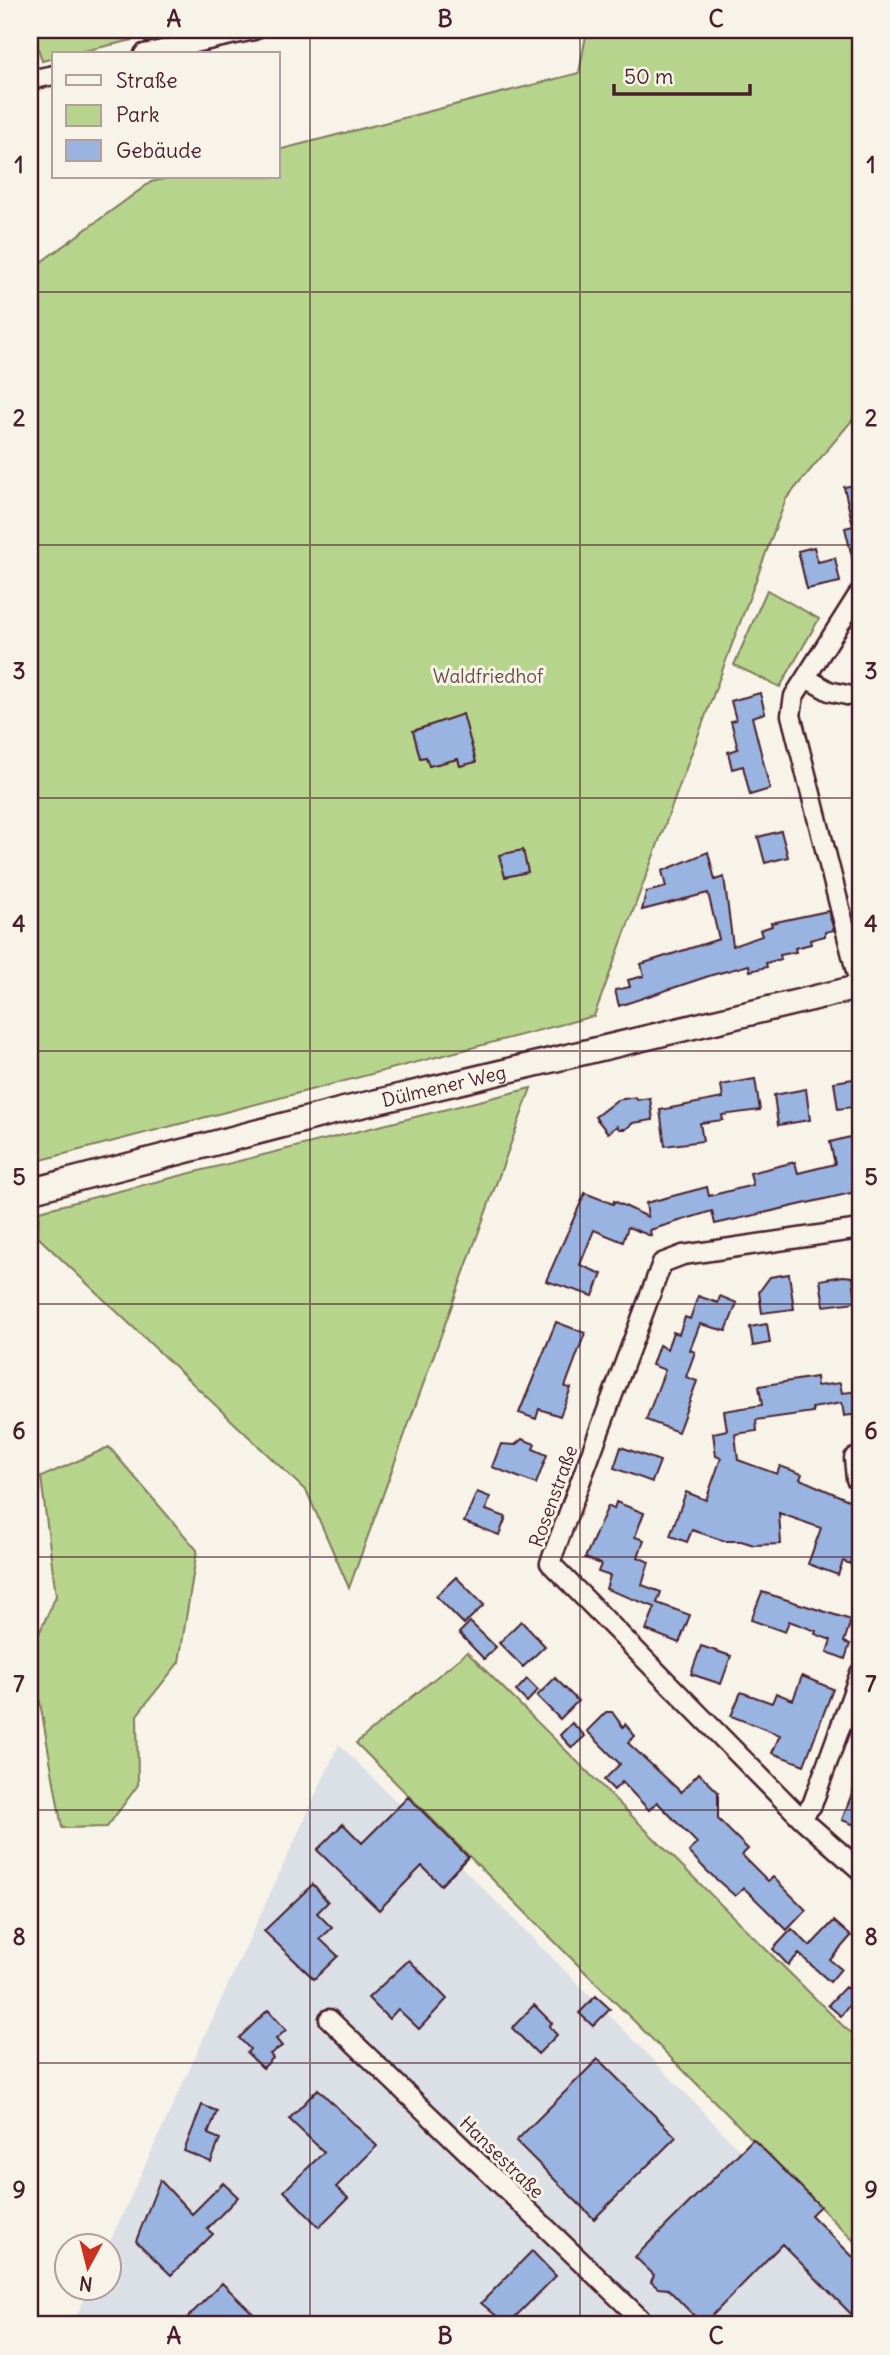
<svg xmlns="http://www.w3.org/2000/svg" width="890" height="2355" viewBox="0 0 890 2355" font-family="Delius,sans-serif">
<style>
.built{fill:#dbe0e6}
.green{fill:#b7d48d;stroke:#807a5c;stroke-width:2}
.building{fill:#99b4e0;stroke:#4a1f2b;stroke-width:2}
.lines{fill:none;stroke-linecap:round;stroke-linejoin:round}
.minor-casing{stroke:#4a1f2b;stroke-width:23}
.tertiary-casing{stroke:#4a1f2b;stroke-width:28}
.minor{stroke:#f7f3e8;stroke-width:18}
.tertiary{stroke:#f7f3e8;stroke-width:23}
.grid{fill:none;stroke:#4a1f2b;stroke-width:2;stroke-opacity:0.55}
.labels{text-anchor:middle;dominant-baseline:central;stroke-width:6;stroke-linejoin:round;paint-order:stroke}
.park-label{font-size:19px;fill:#654c44;stroke:#f7f3e8}
.street-label{font-size:19px;fill:#4a1f2b;stroke:#f7f3e8}
.neatline{fill:none;stroke:#4a1f2b;stroke-width:2.5}
.grid-label{font-size:23px;text-anchor:middle;font-weight:bold;fill:#4a1f2b}
</style>
<rect width="100%" height="100%" fill="#f7f3e8"/>
<filter id="ink" filterUnits="userSpaceOnUse"><feTurbulence type="fractalNoise" baseFrequency=".0143" numOctaves="2"/><feDisplacementMap in="SourceGraphic" scale="14" xChannelSelector="R" yChannelSelector="G"/><feConvolveMatrix kernelMatrix="1 2 1 2 8 2 1 2 1" color-interpolation-filters="sRGB"/></filter>
<g filter="url(#ink)">
<path class="built" d="M339,1744L638,2044L860,2275V2325H72L89,2289L108,2288V2246Z"/>
<path class="green" d="M33,30H177L71,54H54V58L42,61Z
M587,30H860V411L786,499L594,1016L30,1163V270L151,182L172,177H278V150L579,73Z
M767,590L819,619L780,687L734,665Z
M531,1088L349,1588L307,1492L38,1237L39,1211Z
M109,1447L197,1550L179,1662L137,1715L138,1785L107,1827L62,1828L31,1651L56,1596L41,1477Z
M467,1652L845,2028L860,2039V2247L356,1743Z"/>
<path class="building" d="M860,484V569H855L845,528L853,526L844,487Z
M814,547L818,562L835,558L840,582L807,589L798,551Z
M760,693L765,713L752,717L770,789L750,795L743,766L732,769L728,752L738,749L731,721L736,720L731,701Z
M463,714L476,762L460,766L458,759L429,766L426,757L420,758L413,731Z
M781,831L788,857L765,863L758,837Z
M523,850L528,872L505,877L499,855Z
M708,852L715,880L724,877L733,946L762,936L760,930L772,926L771,923L828,911L834,930L825,932V936L810,940L811,944L795,948L796,952L780,955L781,959L766,963L767,967L750,971L749,965L712,975L619,1006L615,990L630,987L628,980L644,976L641,964L719,939L708,893L642,910L646,892L666,887L662,871Z
M860,1078V1106L838,1109L834,1082Z
M755,1079L760,1110L722,1115L723,1120L700,1123L703,1141L665,1146L660,1110L723,1098L721,1085Z
M806,1089L810,1120L778,1125L774,1095Z
M636,1097L637,1100L650,1098L653,1120L633,1123L626,1129H619L617,1126L608,1133L595,1117L617,1100Z
M854,1136L857,1149L860,1148V1191L715,1224L712,1211L650,1230L651,1236L628,1227L623,1242L594,1230L580,1265L602,1274L593,1296L546,1281L585,1193L613,1204L614,1201L648,1217L646,1203L707,1187L709,1196L753,1185L750,1173L795,1162L798,1173L835,1164L830,1142Z
M789,1274L794,1309L762,1313L759,1292L770,1277Z
M843,1276L853,1277L856,1302L824,1306L820,1280Z
M698,1296L718,1303L720,1296L737,1303L726,1331L700,1324L690,1350L695,1352L686,1377L697,1381L678,1432L646,1420L665,1370L652,1365L659,1345L667,1349L673,1332L679,1334L685,1317L690,1319Z
M556,1322L585,1333L565,1387L571,1388L560,1416L539,1409L536,1419L519,1413Z
M767,1324L770,1343L753,1346L750,1327Z
M816,1377L817,1386L840,1383L842,1393L860,1391V1414L844,1416L842,1403L812,1408L813,1412L756,1420L757,1431L735,1434L738,1460L777,1474L780,1466L802,1474L800,1479L860,1505V1537L850,1564L843,1561L838,1575L808,1564L821,1528L779,1513L781,1544L754,1545L741,1541H725L692,1530L687,1542L670,1536L686,1492L706,1500L721,1458L716,1456L713,1433L727,1430L724,1411L762,1405L759,1386Z
M522,1439L535,1444L533,1449L547,1455L536,1484L492,1467L501,1444L515,1445Z
M621,1447L660,1461L652,1482L614,1468Z
M477,1492L490,1497L486,1510L506,1517L499,1535L464,1522Z
M616,1502L644,1513L635,1537L644,1540L638,1557L649,1562L642,1585L661,1592L657,1603L690,1615L679,1643L646,1630L655,1607L606,1589L610,1576L598,1572L601,1564L585,1558L608,1506L614,1509Z
M456,1577L484,1605L464,1624L436,1596Z
M762,1592L851,1620L844,1642L850,1644L845,1659L827,1652L831,1640L815,1634L816,1631L789,1621L785,1632L751,1620Z
M521,1621L545,1646L523,1667L499,1643Z
M470,1622L496,1647L484,1659L459,1633Z
M701,1646L731,1656L721,1684L691,1674Z
M802,1676L833,1689L804,1765L772,1753L780,1735L731,1716L741,1692L772,1703L776,1693L793,1700Z
M555,1678L578,1701L560,1719L537,1696Z
M527,1679L538,1690L527,1702L516,1691Z
M606,1712H612L623,1727L625,1724L635,1736L628,1743L681,1792L699,1773L718,1792V1819L748,1849L742,1855L768,1881L773,1877L806,1910L787,1930L744,1888L735,1896L706,1870L689,1852L697,1843L657,1802L649,1810L622,1782L614,1790L604,1780L620,1764L587,1731Z
M572,1723L585,1736L572,1748L560,1735Z
M859,1775H860V1827L842,1820Z
M408,1797L468,1857L441,1885L422,1866L379,1910L317,1850L343,1824L362,1843Z
M313,1884L328,1902L317,1913L332,1928L320,1939L338,1956L314,1979L264,1931Z
M834,1921L851,1936L830,1960L841,1969L830,1982L799,1954L788,1965L773,1949L792,1929L810,1946Z
M409,1960L447,1999L419,2029L398,2009L389,2019L368,1998Z
M845,1987L856,1996L841,2016L828,2005Z
M596,1996L610,2009L593,2026L579,2013Z
M534,2005L552,2023L549,2026L557,2035L538,2054L512,2028Z
M268,2010L286,2030L276,2039L282,2046L270,2054L273,2058L263,2068L247,2053L250,2049L239,2038Z
M598,2059L676,2137L594,2219L516,2141Z
M318,2089L377,2146L336,2187L348,2198L319,2227L284,2191L324,2152L289,2119Z
M202,2105L217,2111L208,2134L220,2139L211,2162L184,2151Z
M753,2139L820,2206L811,2215L860,2264V2323L782,2244L703,2325L668,2289L658,2288L651,2282L654,2275L635,2257Z
M160,2180L192,2214L223,2183L238,2197L207,2229L213,2234L171,2275L136,2241Z
M532,2251L556,2276L507,2325L481,2303Z
M222,2283L265,2325H180Z"/>
<g class="lines">
<defs>
<path id="minor" d="M144,54L254,30
M30,80L54,75
M806,678L829,691L860,698
M860,987L791,715L794,696L860,592
M860,1229L683,1255L662,1263L550,1563L801,1818L860,1870
M860,1457L854,1458L856,1479L860,1481
M801,1818L812,1805L860,1673
M329,2019L647,2325"/>
<g id="tertiary">
<path id="s1" d="M30,1191L342,1110L860,987"/>
</g>
</defs>
<use href="#minor" class="minor-casing"/>
<use href="#tertiary" class="tertiary-casing"/>
<use href="#minor" class="minor"/>
<use href="#tertiary" class="tertiary"/>
</g>
</g>
<path class="grid" d="M310,30V2325M580,30V2325M30,292H860M30,545H860M30,798H860M30,1051H860M30,1304H860M30,1557H860M30,1810H860M30,2063H860"/>
<g class="labels">
<g class="park-label">
<text x="488" y="676">Waldfriedhof</text>
</g>
<g class="street-label">
<text stroke="none"><textPath href="#s1" startOffset="427">Dülmener Weg</textPath></text>
<text transform="translate(553 1496) rotate(-70)">Rosenstraße</text>
<text transform="translate(502 2157) rotate(44)">Hansestraße</text>
</g>
</g>
<rect width="890" height="2355" fill="none" stroke="#f7f3e8" stroke-width="77"/>
<rect x="52" y="52" width="228" height="126" fill="#f7f3e8" stroke="#b29e9c" stroke-width="2"/>
<rect x="66" y="75" width="35" height="10" fill="#f7f3e8" stroke="#b29e9c" stroke-width="2"/>
<text x="116" y="88" font-size="21" fill="#4a1f2b">Straße</text>
<rect x="66" y="105" width="35" height="21" fill="#b7d48d" stroke="#b29e9c" stroke-width="2"/>
<text x="116" y="122" font-size="21" fill="#4a1f2b">Park</text>
<rect x="66" y="140" width="35" height="21" fill="#99b4e0" stroke="#b29e9c" stroke-width="2"/>
<text x="116" y="158" font-size="21" fill="#4a1f2b">Gebäude</text>
<g transform="translate(88 2267) rotate(187)"><circle r="33" fill="#f7f3e8" stroke="#b29e9c" stroke-width="2"/>
<path d="M0-5L12 26L0 18L-12 26Z" fill="#c8321e"/>
<text y="-10" font-size="19" font-weight="bold" text-anchor="middle" fill="#4a1f2b">N</text>
</g>
<path d="M614 84v10h136v-10" fill="none" stroke="#4a1f2b" stroke-width="3.5"/>
<text x="624" y="84" font-size="21" fill="#4a1f2b" stroke="#f7f3e8" stroke-width="5" paint-order="stroke">50 m</text>
<rect x="38" y="38" width="814" height="2278" class="neatline"/>
<g class="grid-label">
<text x="174" y="27">A</text>
<text x="445" y="27">B</text>
<text x="716" y="27">C</text>
<text x="19" y="173">1</text>
<text x="871" y="173">1</text>
<text x="19" y="426">2</text>
<text x="871" y="426">2</text>
<text x="19" y="679">3</text>
<text x="871" y="679">3</text>
<text x="19" y="932">4</text>
<text x="871" y="932">4</text>
<text x="19" y="1185">5</text>
<text x="871" y="1185">5</text>
<text x="19" y="1439">6</text>
<text x="871" y="1439">6</text>
<text x="19" y="1692">7</text>
<text x="871" y="1692">7</text>
<text x="19" y="1945">8</text>
<text x="871" y="1945">8</text>
<text x="19" y="2198">9</text>
<text x="871" y="2198">9</text>
<text x="174" y="2344">A</text>
<text x="445" y="2344">B</text>
<text x="716" y="2344">C</text>
</g>
</svg>
